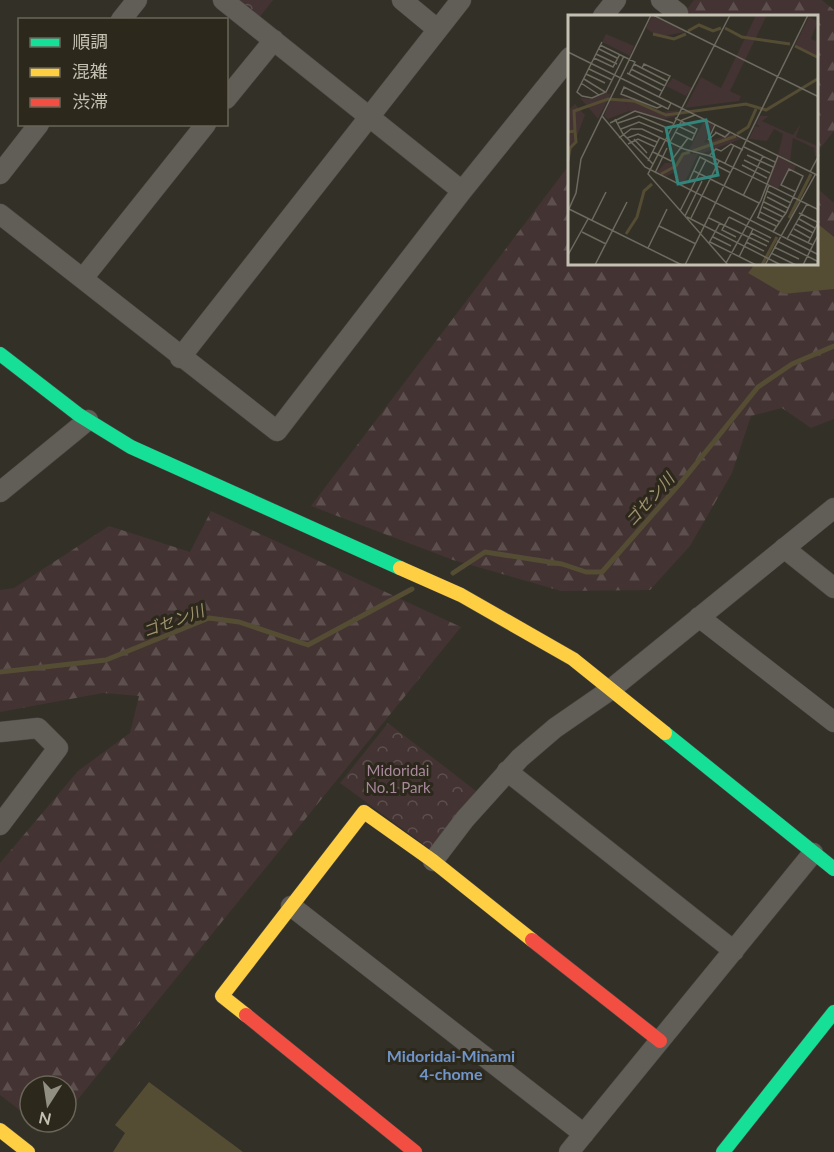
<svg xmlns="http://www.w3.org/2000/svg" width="834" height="1152" viewBox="0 0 834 1152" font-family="Lato,'Noto Sans JP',sans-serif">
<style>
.forest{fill:url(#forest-firs)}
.park{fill:url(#park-crowns)}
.water{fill:#554c34}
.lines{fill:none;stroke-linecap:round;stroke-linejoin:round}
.stream{stroke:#554c34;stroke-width:5}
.street-casing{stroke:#4e4b46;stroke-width:21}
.fast-casing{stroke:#4e4b46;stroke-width:15}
.slow-casing{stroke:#4e4b46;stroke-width:15}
.jam-casing{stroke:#4e4b46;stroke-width:15}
.street{stroke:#615e58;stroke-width:20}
.fast{stroke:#16e098;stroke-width:14}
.slow{stroke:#ffcf43;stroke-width:14}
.jam{stroke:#f24e42;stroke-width:14}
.labels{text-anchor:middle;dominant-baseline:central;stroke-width:6;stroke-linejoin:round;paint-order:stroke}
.park-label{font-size:15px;fill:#a8899c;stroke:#2c281c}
.water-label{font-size:16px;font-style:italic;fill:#9f926e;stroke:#2c281c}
.neighbourhood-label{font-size:16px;font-weight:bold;fill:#7095ca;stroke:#2c281c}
.inset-river{fill:none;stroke:#554c34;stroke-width:3}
.inset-road{fill:none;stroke:#6d6a5f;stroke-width:1.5}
.view{fill:#33857c;fill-opacity:0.15;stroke:#33857c;stroke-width:3}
.inset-edge{fill:none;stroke:#c4c0b2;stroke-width:3}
</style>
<defs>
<pattern id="forest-firs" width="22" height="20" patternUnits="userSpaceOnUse" patternTransform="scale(1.5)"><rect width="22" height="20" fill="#433332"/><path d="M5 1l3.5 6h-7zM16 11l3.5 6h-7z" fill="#5c4f4d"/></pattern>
<pattern id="park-crowns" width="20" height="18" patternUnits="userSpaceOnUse" patternTransform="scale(1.5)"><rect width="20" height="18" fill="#433332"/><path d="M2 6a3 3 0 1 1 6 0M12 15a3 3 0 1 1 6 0" fill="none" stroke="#5c4f4d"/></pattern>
</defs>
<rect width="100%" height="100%" fill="#333028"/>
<path class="forest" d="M694,0H822L834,10V131L818,151V16H682Z
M570,164V264H818V189L834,203V419L811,428L782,408L751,416L732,473L690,546L650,590L561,591L453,560L311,506Z
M211,511L461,627L66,1114V1086H30V1118L0,1095V863L78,771L130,733L139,696L103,693L0,712V590L14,588L109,526L190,552Z"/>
<path class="park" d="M236,0H273L259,18Z
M388,723L476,791L430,849L340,783Z"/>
<path class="water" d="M818,224L834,237V289L784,294L748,273L755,264H818Z
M149,1082L243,1152H113L125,1133L115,1125Z"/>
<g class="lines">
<path class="stream" d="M453,573L485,552L562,564L586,572H602L683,480L758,387L792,364L834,346
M0,672L106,660L209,618L239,622L308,645L412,589"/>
<defs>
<path id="street" d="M223,0L462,191
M402,0L437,29
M661,0L678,13
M603,16L616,0
M121,20L137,0
M226,99L274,40
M0,174L39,124
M0,214L277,431L462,191L570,57
M84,277L206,124
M180,358L461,0
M0,492L88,420
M784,548L834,588
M699,617L834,722
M0,732L38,728L58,748L0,825
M507,771L734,951
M433,861L465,819L520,758L555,728L610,690L834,508
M291,906L584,1134
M569,1152L813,853"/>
<path id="fast" d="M0,354L79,415L131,447L400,568
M665,733L834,869
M723,1152L834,1012"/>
<path id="slow" d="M400,568L461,595L573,659L665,733
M246,1015L222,996L364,812L433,861L532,940
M0,1130L28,1152"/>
<path id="jam" d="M532,940L660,1041
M246,1015L415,1152"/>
</defs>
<use href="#street" class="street-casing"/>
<use href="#fast" class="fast-casing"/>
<use href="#slow" class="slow-casing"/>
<use href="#jam" class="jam-casing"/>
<use href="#street" class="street"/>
<use href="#fast" class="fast"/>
<use href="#slow" class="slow"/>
<use href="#jam" class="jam"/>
</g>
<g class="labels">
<g class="park-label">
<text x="398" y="770">Midoridai<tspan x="398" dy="17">No.1 Park</tspan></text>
</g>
<g class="water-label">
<text transform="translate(649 499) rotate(-48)">ゴセン川</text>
<text transform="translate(173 620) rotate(-20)">ゴセン川</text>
</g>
<g class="neighbourhood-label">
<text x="451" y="1055">Midoridai-Minami<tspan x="451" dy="18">4-chome</tspan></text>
</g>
</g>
<g transform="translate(568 15)">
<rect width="250" height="250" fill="#333028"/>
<path d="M84,1L118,17L90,22L78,13ZM241,2L250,6L243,24L248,26L250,21V42L227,30ZM38,19L66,31L62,41L34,27Z" fill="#433332"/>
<path d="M188,0H199L162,76L173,81L171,86L117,93L133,62L153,73ZM38,78L43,79L30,104L12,83L24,84ZM56,82L94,97L110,95L107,102L96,104L61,96L57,86L51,85ZM7,89L17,100L0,145V96ZM192,101H201L194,106L225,120L233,108L228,122L250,131V138L247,142L246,133L225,123L222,146L210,140L215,119L206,114L199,126L181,124L187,111L192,112L188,109ZM136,106L146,110L136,128L162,119L173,124L135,138L121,135ZM113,138L130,139L115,171L106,167L109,160L105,158L97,162L89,157L97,148H109Z" fill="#433332"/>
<path d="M43,84L57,86L61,96L40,104L36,101ZM210,142L228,151L226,156L220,154L210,174L198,167Z" fill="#433332"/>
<path d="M105,63L124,73L118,81L98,71Z" fill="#433332"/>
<path class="inset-river" d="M157,13L174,22L222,29M120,16L131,10L145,16L153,13M85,19L106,24L118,19M227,31L251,43M7,116L6,96L40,84L66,86L98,100L178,89L198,95L251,63M0,117L7,116L8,127L2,133L0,146M169,119L180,112L188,94M125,136L168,121M93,159L108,151L115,139L122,137M221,203L243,159M58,219L69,202L76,176L84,169M194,250L209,222"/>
<path class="inset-road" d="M85,0L251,82M34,27L9,77L14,81L24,83L38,77L56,41M32,30L67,47L61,59M31,34L49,43M0,37L251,161M28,39L49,49M26,43L45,52L52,39M66,49L99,66M74,53L76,49L102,61L91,82M21,54L44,65M63,54L97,71M59,58L94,76M18,59L37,68M16,64L37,77M13,68L31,80M94,91L89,93L53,79L56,72L100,94L103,88M34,101L77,152L251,240M47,104L55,119L85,149M42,108L67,96L105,108M50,108L71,101L97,112M147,110L140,125L148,118M110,111L127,119M53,114L71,107L95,117M107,117L124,125L129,114L107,103M147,117L157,122L162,117M51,123L63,114H74L116,134L142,141L251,195M59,123L70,119L89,127M66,124L79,138M102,127L114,105L127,100M60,129L70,124L87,132M176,132L207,147M85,137L103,146L120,123M179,140L205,152M141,141L148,134L153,136L163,129L175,135M176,145L202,158M80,146L92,122M157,148L166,130M174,150L199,163M126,156L191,188M242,157L251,140M87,158L99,133M120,168L132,142L163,158M199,176L223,188M175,181L195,141M199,182L220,193M196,187L218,198M195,192L215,202M1,194L114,250M0,196L8,178L13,144L83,0M112,196L138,145M192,197L212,207M231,198L251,208M117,201L134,166M119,202L213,250M161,202L203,223M161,202L154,215L168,222M189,202L208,211M190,202L201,170M123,203L151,146M141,203L199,231M231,204L247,213M24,205L38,177M228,209L245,218M91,211L128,229M226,214L242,223M14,217L38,229M205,217L215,202L218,198L235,161L221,154L213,170L228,177M183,218L201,227M222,219L245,230M145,222L163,231M219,224L239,189M209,226L251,247M142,227L188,250M178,227L196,236M141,228L152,208M240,228L251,206M206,232L231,244M80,233L99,194M203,238L228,250M0,240L20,204M171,242L185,214M158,248L193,185L210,141M27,250L59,187M117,250L240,0M160,250L80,159L162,0M197,250L247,160M235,250L251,218"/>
<path class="view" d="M138,105L150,160L110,169L98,113Z"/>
<rect width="250" height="250" class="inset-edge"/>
</g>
<rect x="18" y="18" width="210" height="108" fill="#2c281c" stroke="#696558" stroke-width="1.5"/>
<rect x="30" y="38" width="30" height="9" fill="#16e098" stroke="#696558" stroke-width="1.5"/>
<text x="72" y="48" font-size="18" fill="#c4c0b2">順調</text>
<rect x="30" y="68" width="30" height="9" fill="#ffcf43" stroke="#696558" stroke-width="1.5"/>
<text x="72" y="78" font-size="18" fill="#c4c0b2">混雑</text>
<rect x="30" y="98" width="30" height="9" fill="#f24e42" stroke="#696558" stroke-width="1.5"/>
<text x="72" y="108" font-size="18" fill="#c4c0b2">渋滞</text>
<g transform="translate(48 1104) rotate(192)"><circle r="28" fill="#2c281c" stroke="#696558" stroke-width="1.5"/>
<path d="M0-4.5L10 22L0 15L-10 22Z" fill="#918e82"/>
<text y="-9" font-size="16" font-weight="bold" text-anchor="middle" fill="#c4c0b2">N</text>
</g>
</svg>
